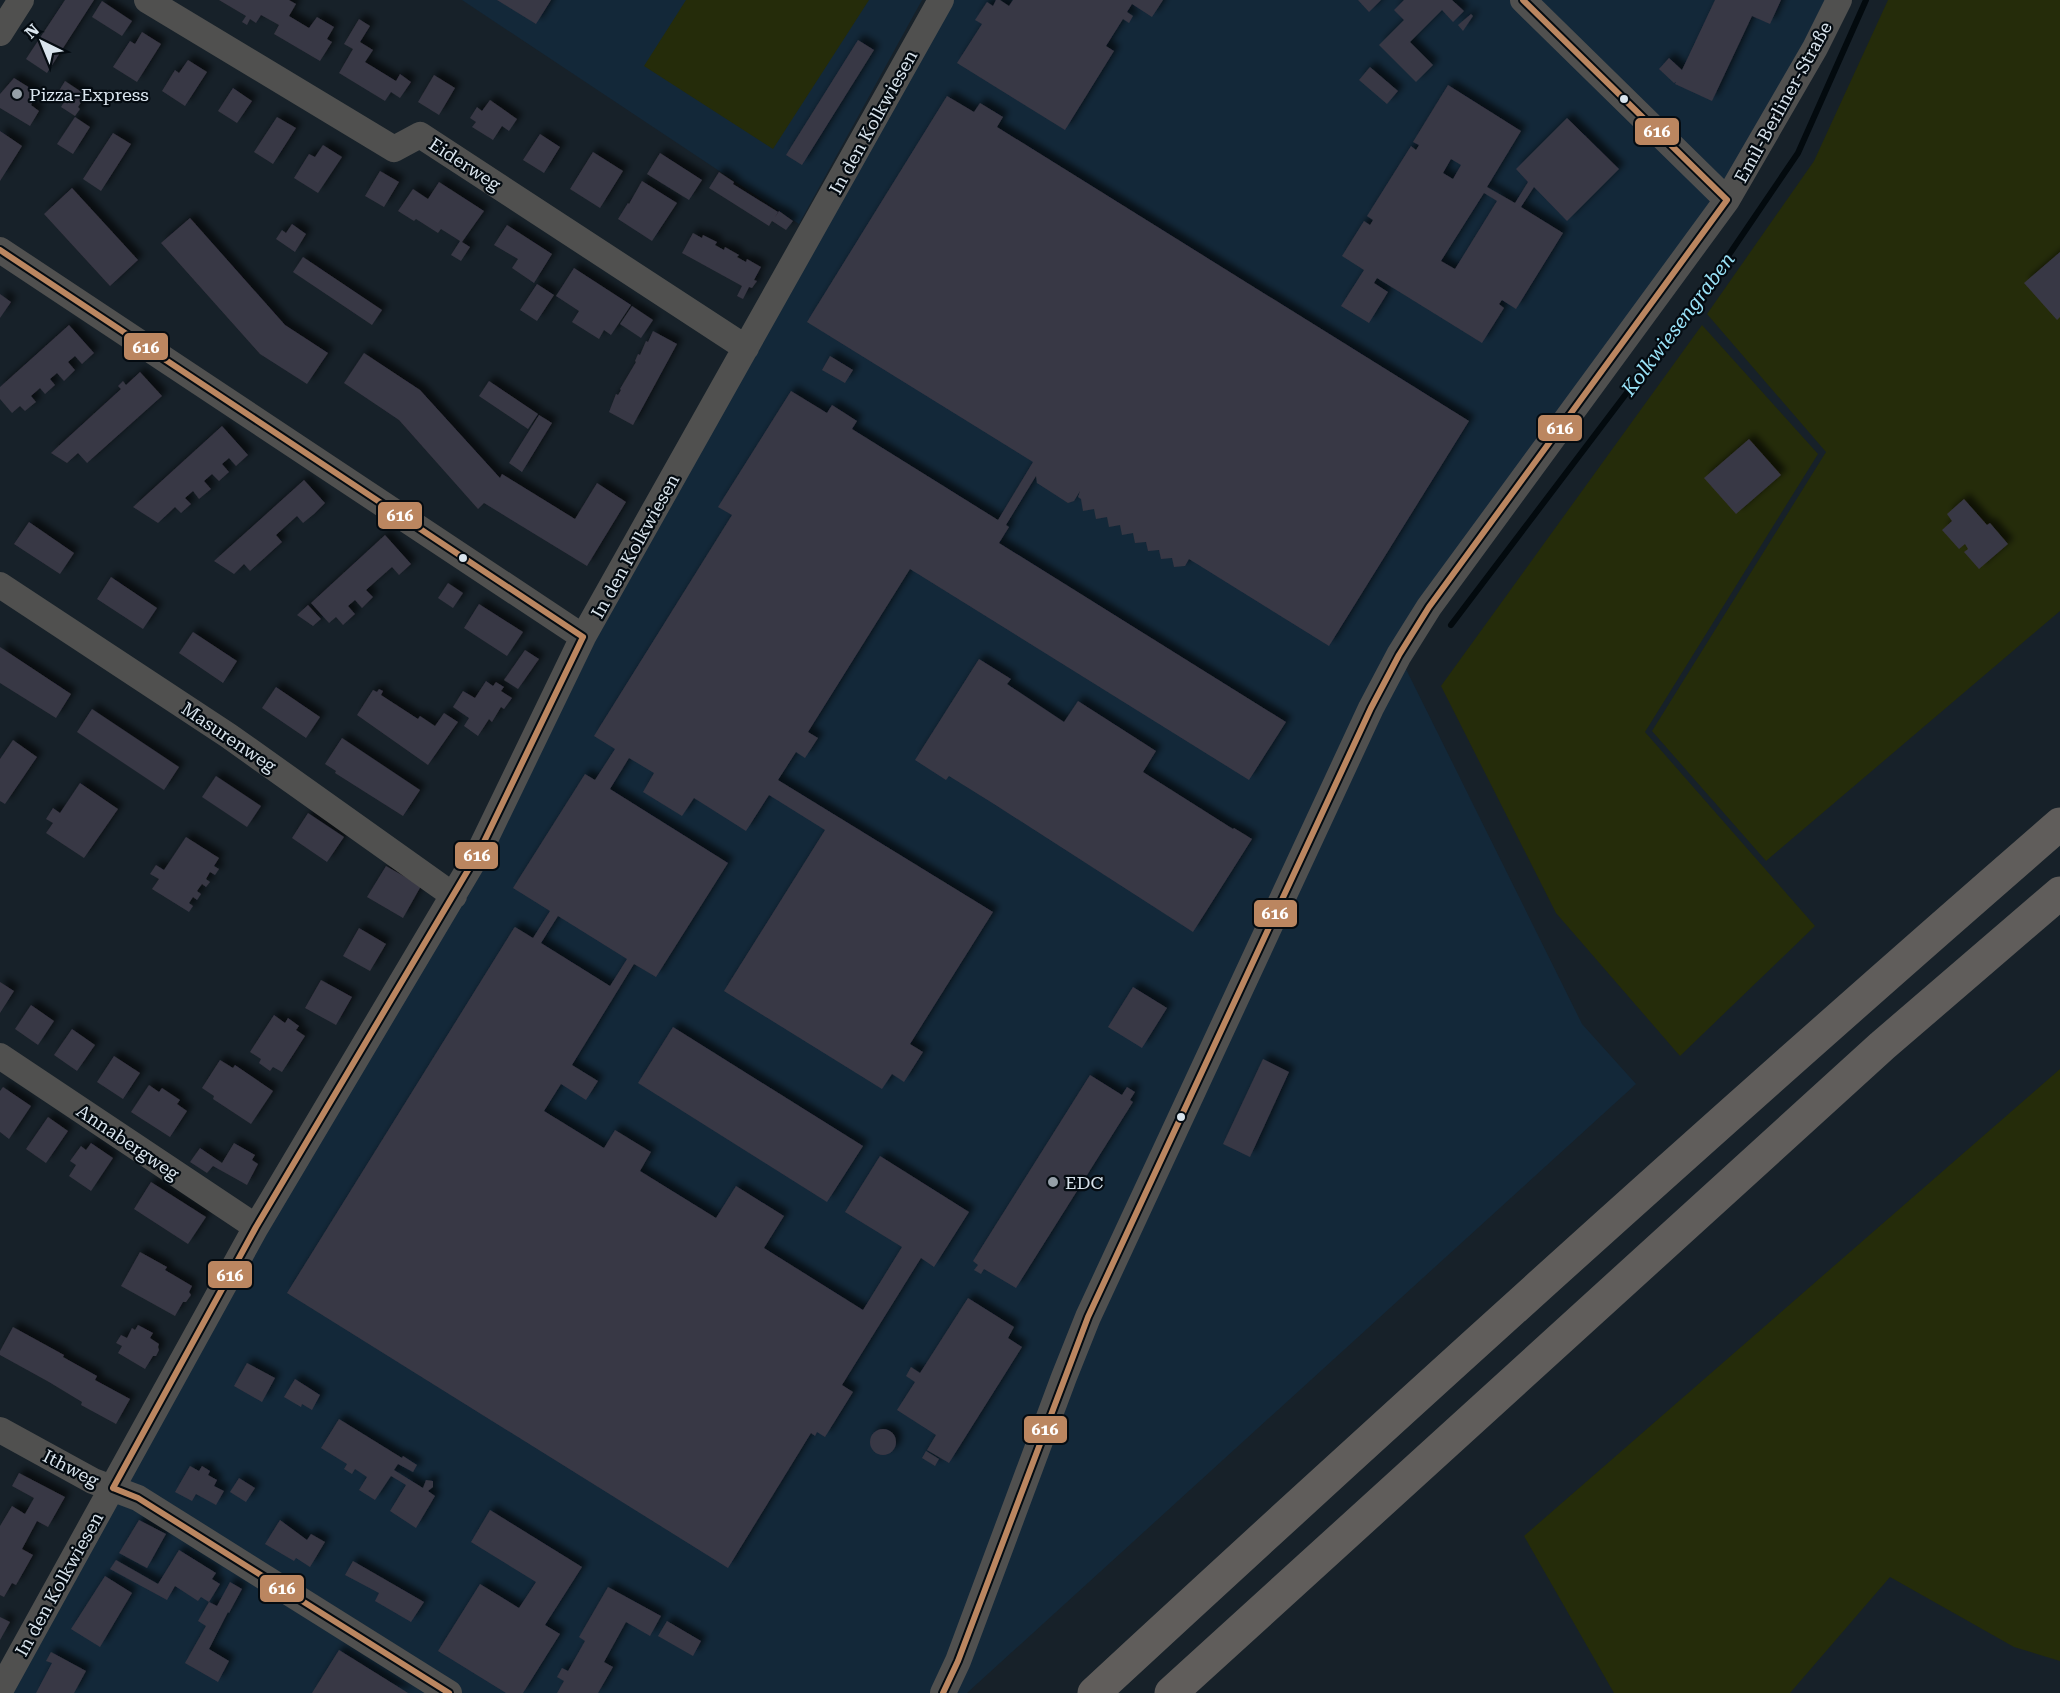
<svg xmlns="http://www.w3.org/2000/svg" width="2060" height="1693" viewBox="0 0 2060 1693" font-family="'Roboto Serif',serif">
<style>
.built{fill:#132839}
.green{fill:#252c0a}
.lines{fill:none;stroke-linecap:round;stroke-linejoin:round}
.stream{stroke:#030a0e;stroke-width:6}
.building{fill:#393744;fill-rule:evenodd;filter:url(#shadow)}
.minor{stroke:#50504f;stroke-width:26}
.highway{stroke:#605d5b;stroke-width:33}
.bus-1-casing{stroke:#040b11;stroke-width:10}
.bus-1{stroke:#bb8660;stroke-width:6}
.poi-dot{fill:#95a0a8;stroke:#040b11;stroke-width:2}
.bus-dot{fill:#d9e4ed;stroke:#040b11;stroke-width:2}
.labels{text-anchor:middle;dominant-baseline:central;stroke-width:4.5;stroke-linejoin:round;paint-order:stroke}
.poi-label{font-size:18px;fill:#d9e4ed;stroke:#040b11;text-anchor:start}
.street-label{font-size:18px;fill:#d9e4ed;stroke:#040b11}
.water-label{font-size:20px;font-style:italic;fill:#9ae3f8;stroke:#040b11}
.line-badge{stroke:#040b11;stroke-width:2}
.badge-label{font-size:16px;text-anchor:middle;font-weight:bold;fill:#fff}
</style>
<defs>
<filter id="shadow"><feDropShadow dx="5.5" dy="-5.5" stdDeviation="3" flood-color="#0009"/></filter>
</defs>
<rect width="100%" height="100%" fill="#172129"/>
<path class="built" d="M462,0H922L799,224Z
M941,0H1839L1752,158L1399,655L1582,1024L1636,1084L967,1693H0Z"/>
<path class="green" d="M686,0H869L773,149L644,66Z
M1888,0H2060V611L1766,861L1652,731L1826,452L1707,314L1814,161Z
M1702,325L1818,454L1645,732L1815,926L1680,1056L1556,913L1441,686Z
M2060,1069V1661L2014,1647L1890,1577L1790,1693H1614L1524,1536Z"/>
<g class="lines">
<path class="stream" d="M1451,625L1707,287L1798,153L1866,0"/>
</g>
<path class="building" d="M65,0H94L47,73L26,59Z
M219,0H289L296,4L289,16L309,28L317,17L334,27L327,39L332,42L320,61L274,34L279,25L261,15L256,23L250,19L247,25L242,22L246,16Z
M497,0H551L536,24Z
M996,0H1000L1009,6L1013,0H1163L1152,17L1132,4L1127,12L1133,16L1129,23L1123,19L1106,46L1114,51L1065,130L957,63L982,24L975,20L987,2L993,6Z
M1358,0H1381L1369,12Z
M1404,0H1452L1464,11L1453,22L1442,10L1410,42L1433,65L1416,82L1379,45L1404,20L1394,10Z
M1715,0H1781L1770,24L1752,16L1712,101L1675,84L1676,82L1674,83L1659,69L1669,58L1682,70Z
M102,1L132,21L122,36L92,17Z
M1471,14L1473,16L1463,31L1458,25Z
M359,19L370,26L360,42L373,50L365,62L396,81L400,74L411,82L400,98L391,92L385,101L339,73L353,49L344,44Z
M142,32L161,44L137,82L113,67L130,41L135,44Z
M858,40L874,50L802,165L786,155Z
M188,60L207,72L185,106L162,91L175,70L179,73Z
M1370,67L1398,91L1387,104L1359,80Z
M434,75L455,88L439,115L418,102Z
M14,78L38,93L31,105L39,111L30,126L0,108V94Z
M65,81L86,95L78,107L80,109L75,116L61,107L66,99L57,94Z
M1448,85L1521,131L1487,187L1515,203L1528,182L1516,169L1567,118L1619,169L1567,221L1534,187L1521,207L1563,233L1516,309L1502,300L1499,304L1504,308L1482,343L1377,278L1374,283L1388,292L1369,323L1341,306L1364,270L1342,256L1364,221L1370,225L1373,220L1367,216L1411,146L1416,150L1419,145L1413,142ZM1451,159L1461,165L1453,179L1443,173ZM1484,193L1497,201L1455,269L1441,261Z
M233,88L252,101L237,123L218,111Z
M947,96L974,112L980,103L1003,117L997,127L1469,421L1329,646L1189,559L1185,566L1174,567L1172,558L1161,559L1159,550L1148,551L1146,542L1135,543L1133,533L1122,535L1120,525L1109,527L1107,517L1096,519L1094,509L1083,511L1081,499L1078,497L1080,491L1074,501L1068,503L1037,483L1036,476L1006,525L1009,527L999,543L1286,722L1249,780L910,569L808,732L818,738L805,758L796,752L778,780L993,912L910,1044L923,1052L904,1082L892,1074L882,1089L724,991L825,830L769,795L746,831L694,798L682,816L643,792L654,773L629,758L610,789L728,863L656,977L634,964L572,1065L598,1081L586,1100L561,1084L544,1111L604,1148L615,1130L651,1152L640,1171L716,1218L736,1186L784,1216L764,1248L863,1310L902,1247L845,1212L880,1156L969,1212L934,1267L921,1258L842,1385L853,1392L825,1437L817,1432L815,1436L811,1433L728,1568L287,1293L514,928L515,927L533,938L550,911L513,888L585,774L595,780L615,749L594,736L732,515L718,507L791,391L827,413L832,405L857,421L852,429L998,520L1033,462L807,322ZM558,916L627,959L610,986L541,943Z
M490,100L517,119L509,131L502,126L493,140L472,127L476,122L470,118L477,107L482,111Z
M75,117L90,127L73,154L57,144Z
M277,117L296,128L273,164L254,152Z
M0,131L22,146L0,181Z
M113,133L131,144L101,191L83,179Z
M540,134L560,147L544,173L523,160Z
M323,145L342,157L318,193L294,178L309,154L315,157Z
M593,152L623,171L600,208L570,189Z
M660,153L702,180L689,200L647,174Z
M380,171L399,182L384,207L365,196Z
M719,172L734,182L733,184L778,212L775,217L779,211L793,221L786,230L772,221L769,226L709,188Z
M642,181L677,203L652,241L618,219L628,203L629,204Z
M439,182L484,211L462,242L470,247L461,261L451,255L460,241L441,229L438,233L416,219L414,221L398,211L413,189L428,199Z
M72,188L138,260L110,286L44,214Z
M190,218L285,325L328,353L307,384L260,354L161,243Z
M292,224L306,234L295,252L276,239L282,230L286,233Z
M507,225L552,254L534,283L512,268L518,259L494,245Z
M693,233L702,238L703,235L717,242L715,245L724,250L725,247L739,255L737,257L746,262L747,259L761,267L754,280L757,281L752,288L749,287L743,299L737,296L742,286L682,253Z
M2060,252V317L2057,320L2024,283Z
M303,257L382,310L372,325L293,272Z
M574,268L631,305L611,335L604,330L599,339L572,322L579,311L556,296Z
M537,284L554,295L537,321L520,310Z
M0,294L11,302L0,318Z
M632,306L653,320L641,338L620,324Z
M69,325L94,353L82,364L75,356L68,362L75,370L64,381L57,373L50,379L55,385L45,394L40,388L31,396L36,402L25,411L20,406L12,413L0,399V387Z
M653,331L677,344L633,425L609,412L616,394L618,395L621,390L620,389L636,362L635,361L638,354L640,355L646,341L648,342Z
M364,353L420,390L500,478L502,474L575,519L597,483L626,502L587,566L484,503L478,509L399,420L344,383Z
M830,356L853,370L845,383L822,370Z
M140,372L162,396L87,463L78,453L67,463L51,453L121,389L118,386L123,381L126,385Z
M489,381L538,414L528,429L479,396Z
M539,415L552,423L522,472L509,463Z
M222,426L248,455L236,466L229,458L222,464L229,472L219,481L212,474L204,481L211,489L199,499L193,491L185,498L191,504L181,513L175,507L158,523L133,507Z
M1749,439L1781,475L1736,514L1704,478Z
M304,480L325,503L314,514L303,523L297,516L276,535L282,542L250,571L244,564L234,574L214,561Z
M1964,499L1987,525L1990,523L2008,544L1979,569L1964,552L1968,549L1965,544L1959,549L1942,530L1952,521L1947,514Z
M29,522L74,553L60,574L14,544Z
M385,535L411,564L399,575L392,567L366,590L373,597L362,608L355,600L348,606L355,614L343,625L336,617L329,623L311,603Z
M111,577L157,608L143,629L97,599Z
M448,583L463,593L453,608L438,598Z
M479,604L523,632L507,656L464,628Z
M308,605L321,619L313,626L297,615Z
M193,632L237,661L223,683L179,653Z
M0,647L71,694L56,718L0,683Z
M525,650L539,659L518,689L504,680Z
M979,659L1011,679L1007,684L1064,722L1078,701L1156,751L1143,772L1233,829L1234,828L1252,839L1193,932L994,804L949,776L946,780L915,760Z
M486,681L493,686L496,682L504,687L501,691L512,698L504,709L501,707L492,722L489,719L478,736L464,726L469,718L453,707L463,691L475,698Z
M276,687L320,717L306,738L262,708Z
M379,689L383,691L381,695L418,719L420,716L435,726L444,713L458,722L428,765L357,715L373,690L377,692Z
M92,709L179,767L164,790L77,732Z
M342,738L420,790L403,816L335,773L336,771L325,764Z
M13,740L37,757L5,804L0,801V759Z
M216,776L261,806L247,827L202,797Z
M80,783L118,809L84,858L46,833L53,823L46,819L53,808L60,813Z
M308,813L344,837L327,862L292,838Z
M186,837L219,858L214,866L219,869L215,875L210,872L206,879L210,882L206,887L202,884L197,891L201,894L197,900L193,897L189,903L193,906L189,912L152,889L159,879L150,874L156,865L164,870Z
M386,866L421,886L403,918L367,897Z
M359,928L386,944L370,971L343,956Z
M321,980L352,997L336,1025L305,1008Z
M0,982L14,991L0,1013Z
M1133,987L1167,1008L1142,1048L1108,1027Z
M31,1005L54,1021L38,1045L15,1029Z
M274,1015L285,1023L288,1018L299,1026L296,1030L305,1036L282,1072L273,1067L270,1071L259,1063L261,1059L250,1052Z
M673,1027L863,1146L827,1202L638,1083Z
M72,1029L95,1045L77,1071L54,1055Z
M114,1056L140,1073L123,1099L97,1082Z
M1263,1059L1289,1072L1250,1157L1223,1144Z
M220,1060L233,1068L235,1065L273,1091L251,1124L213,1099L214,1096L202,1088Z
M1090,1075L1122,1095L1127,1087L1135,1092L1130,1100L1133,1102L1016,1288L984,1269L981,1274L974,1270L978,1265L973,1261Z
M149,1085L159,1092L162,1088L180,1100L177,1104L187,1111L170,1137L131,1112Z
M3,1087L31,1106L9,1139L0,1132V1091Z
M48,1117L68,1131L46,1163L26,1149Z
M91,1143L113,1158L91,1191L69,1176L76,1165L70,1161L81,1146L86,1150Z
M234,1143L255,1155L252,1160L258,1164L247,1185L213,1166L207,1173L190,1162L200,1148L222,1163Z
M151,1182L206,1217L188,1244L134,1209Z
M140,1252L167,1267L165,1270L192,1286L189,1292L191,1295L186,1302H183L175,1316L121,1286Z
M968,1298L1014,1327L1008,1338L1022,1347L949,1463L927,1450L936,1435L897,1410L915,1382L906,1376L911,1367L920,1373Z
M138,1325L153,1333L150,1338L159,1344L158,1347L159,1350L156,1356H153L145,1369L118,1353L122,1346L116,1343L121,1335L127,1338L132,1328L135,1330Z
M13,1327L64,1355L63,1357L97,1376L95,1380L130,1399L116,1424L81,1405L82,1402L49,1382L0,1355V1351Z
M247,1363L275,1378L262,1402L234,1386Z
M295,1379L320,1395L312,1410L302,1404L301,1407L284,1397Z
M339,1419L402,1458L403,1456L417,1465L413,1472L398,1464L394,1470L423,1488L426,1480L433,1481V1487L428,1491L435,1496L416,1528L390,1511L406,1485L391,1476L375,1500L359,1490L367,1477L355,1469L352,1474L344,1469L347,1464L321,1448Z
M870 1442a13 13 0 1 1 26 0a13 13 0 1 1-26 0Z
M926,1451L939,1459L935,1466L922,1458Z
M190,1466L199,1471L202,1466L210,1471L208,1475L217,1480L214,1486L224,1491L216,1505L196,1494L192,1501L175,1492Z
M19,1473L65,1497L48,1527L37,1521L22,1549L33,1555L16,1585L12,1583L4,1597L0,1595V1526L12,1506L25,1514L34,1498L12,1486Z
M239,1478L255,1488L246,1502L230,1492Z
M490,1510L582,1567L545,1625L560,1634L523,1693H506L438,1651L480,1584L519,1608L536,1582L471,1542Z
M139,1520L166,1534L147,1568L119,1553Z
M280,1520L307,1540L311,1534L325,1542L310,1567L296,1558L294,1561L265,1544Z
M179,1550L216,1573L212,1579L220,1584L209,1602L201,1597L198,1601L175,1586L167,1600L110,1569L116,1560L158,1584Z
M353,1561L424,1602L411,1622L375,1601L379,1593L345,1575Z
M105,1576L132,1593L100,1647L71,1629Z
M230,1582L242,1589L229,1613L228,1612L209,1649L229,1661L218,1682L185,1663L206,1626L198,1621L209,1602L217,1606Z
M608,1587L661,1616L650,1636L626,1622L604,1662L613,1667L598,1693H557L564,1681L557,1677L562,1668L568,1671L585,1641L579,1637Z
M0,1617L10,1622L0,1640Z
M667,1621L701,1641L693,1656L658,1636Z
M339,1650L408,1693H312Z
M51,1652L86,1671L74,1693H36L52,1663L46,1661Z"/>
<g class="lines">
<path class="minor" d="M147,0L394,149L420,135L746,348
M1523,0L1727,200
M0,33L21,0
M0,250L583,637
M0,585L229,736L454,896
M0,1056L256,1227
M0,1430L93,1481L138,1498L449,1693
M0,1691L256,1227L480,850L583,637L941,0
M943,1693L958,1661L1064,1377L1088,1317L1371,708L1399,655L1429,607L1727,200L1815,48L1839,0"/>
<path class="highway" d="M1094,1693C1412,1399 1733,1108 2060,824
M1171,1693L1882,1046L2060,893"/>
<defs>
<path id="bus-1" d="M1523,0L1727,200
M0,250L583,637
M113,1488L256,1227L480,850L583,637
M113,1488L138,1498L449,1693
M943,1693L958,1661L1088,1317L1371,708L1399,655L1429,607L1727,200"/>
</defs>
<use href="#bus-1" class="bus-1-casing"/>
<use href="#bus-1" class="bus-1"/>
</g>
<g class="poi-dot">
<circle cx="17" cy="94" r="6"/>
<circle cx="1053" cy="1182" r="6"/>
</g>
<g class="bus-dot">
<circle cx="1624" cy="99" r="5"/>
<circle cx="463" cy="558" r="5"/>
<circle cx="1181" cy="1117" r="5"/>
</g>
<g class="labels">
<g class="poi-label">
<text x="29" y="94">Pizza-Express</text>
<text x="1065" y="1182">EDC</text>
</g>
<g class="street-label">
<text transform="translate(1783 102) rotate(-61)">Emil-Berliner-Straße</text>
<text transform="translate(873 122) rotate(-61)">In den Kolkwiesen</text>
<text transform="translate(465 164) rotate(33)">Eiderweg</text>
<text transform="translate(635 546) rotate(-61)">In den Kolkwiesen</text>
<text transform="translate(229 737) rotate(34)">Masurenweg</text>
<text transform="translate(128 1142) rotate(34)">Annabergweg</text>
<text transform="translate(71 1468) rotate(27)">Ithweg</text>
<text transform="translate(59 1584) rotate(-61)">In den Kolkwiesen</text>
</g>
<g class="water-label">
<text transform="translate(1678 324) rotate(-53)">Kolkwiesengraben</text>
</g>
</g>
<g class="line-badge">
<rect x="1634" y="117" width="46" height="29" rx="6" fill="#bb8660"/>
<rect x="123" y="332" width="46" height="29" rx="6" fill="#bb8660"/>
<rect x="1537" y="414" width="46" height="28" rx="6" fill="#bb8660"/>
<rect x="377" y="501" width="46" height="29" rx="6" fill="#bb8660"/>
<rect x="454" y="841" width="45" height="29" rx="6" fill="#bb8660"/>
<rect x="1253" y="899" width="45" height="29" rx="6" fill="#bb8660"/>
<rect x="207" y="1260" width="46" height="29" rx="6" fill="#bb8660"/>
<rect x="1023" y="1415" width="45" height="29" rx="6" fill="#bb8660"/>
<rect x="259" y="1574" width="46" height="29" rx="6" fill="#bb8660"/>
</g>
<g class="badge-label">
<text x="1657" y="137">616</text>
<text x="146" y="353">616</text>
<text x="1560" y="434">616</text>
<text x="400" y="521">616</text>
<text x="477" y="861">616</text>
<text x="1275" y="919">616</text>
<text x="230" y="1281">616</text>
<text x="1045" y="1435">616</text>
<text x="282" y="1594">616</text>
</g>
<g transform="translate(42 42) rotate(317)" stroke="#040b11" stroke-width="4.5" paint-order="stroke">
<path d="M0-4.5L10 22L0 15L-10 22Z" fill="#d9e4ed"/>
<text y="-9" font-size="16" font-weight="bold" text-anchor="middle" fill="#d9e4ed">N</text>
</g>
</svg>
